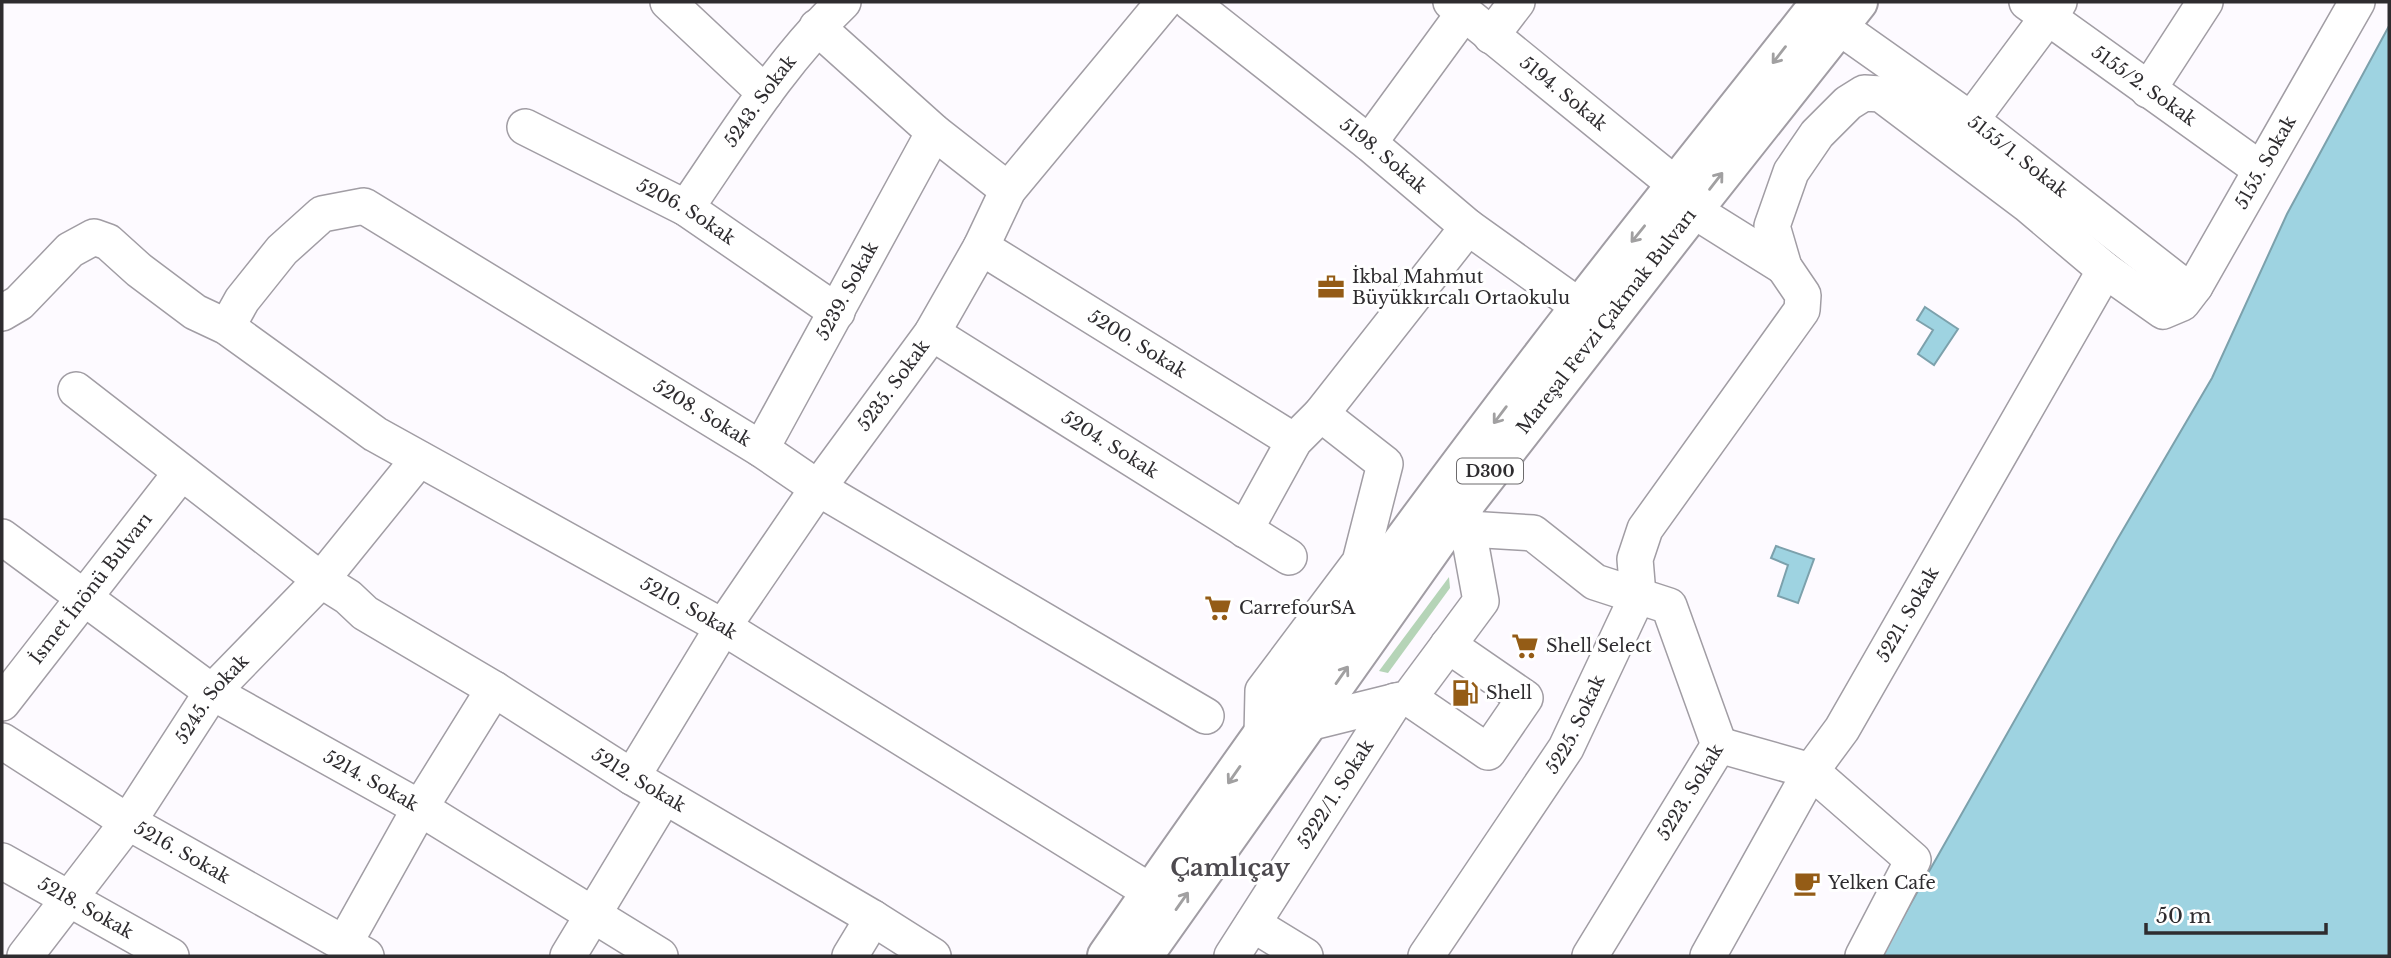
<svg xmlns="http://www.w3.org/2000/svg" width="2391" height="958" viewBox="0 0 2391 958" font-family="'Libre Baskerville',serif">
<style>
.green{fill:#b5d4b7}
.water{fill:#9ed3e1;stroke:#7ca1ac;stroke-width:2}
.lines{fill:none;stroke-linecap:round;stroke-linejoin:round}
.minor-casing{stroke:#a19da4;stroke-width:38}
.highway-casing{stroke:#a19da4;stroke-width:42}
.minor{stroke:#fff;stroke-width:35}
.highway{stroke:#fff;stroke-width:38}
.oneway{stroke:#a1a0a1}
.labels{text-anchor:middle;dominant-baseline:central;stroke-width:6;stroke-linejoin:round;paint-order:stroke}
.shield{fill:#fff;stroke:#6d6b6d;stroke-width:2}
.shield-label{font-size:16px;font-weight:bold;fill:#2e2c2f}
.street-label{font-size:18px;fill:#2e2c2f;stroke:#fff}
.poi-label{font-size:18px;fill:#2e2c2f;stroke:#fff;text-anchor:start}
.district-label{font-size:24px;font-weight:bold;fill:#4d4a4f;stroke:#fff}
</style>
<rect width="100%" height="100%" fill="#fdfaff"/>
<path class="green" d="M1449,577L1450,588L1388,673L1379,671Z"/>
<path class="water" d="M2389,26V956H1881L2117,540L2212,378L2287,214Z
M1925,307L1958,329L1934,365L1918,354L1933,330L1917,320Z
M1776,546L1814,559L1798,603L1778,596L1788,565L1771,558Z"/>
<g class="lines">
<defs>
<g id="minor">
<path d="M668,2L765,93"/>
<path id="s1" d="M1190,2L1369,143L1468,227L1580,307"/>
<path id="s2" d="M1451,2L1677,186"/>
<path id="s3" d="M2027,2L2260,169"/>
<path id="s4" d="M1838,26L1971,120L2182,285L2195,286"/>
<path d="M817,27L934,132L1008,190"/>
<path d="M1491,36L1517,2"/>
<path d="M2148,90L2205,2"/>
<path d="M1971,120L2059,2"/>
<path id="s5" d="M525,127L686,208L837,312"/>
<path d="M1369,143L1464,13"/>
<path id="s6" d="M686,208C735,137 780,62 843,2"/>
<path d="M1693,210L1784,267"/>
<path id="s7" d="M981,247L1294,441"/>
<path id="s8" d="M2,313L19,303L70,250L94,237L108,242L139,270L195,312L227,327L375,434L723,627L1151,892"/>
<path id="s9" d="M227,327L242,300L282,250L322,214L364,206L761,449L818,488L1206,716"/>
<path id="s10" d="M932,333L1289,557"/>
<path id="s11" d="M76,390L321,580L348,597L365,613L494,689L632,777L873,918L933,956"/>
<path id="s12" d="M761,449L934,132"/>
<path d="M1468,529L1533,533L1595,582L1669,606L1719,745"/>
<path d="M1245,530L1294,441L1321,414L1468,227"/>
<path id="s13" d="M2,537L212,692L420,808L660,956"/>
<path d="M1409,698L1488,752L1525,698L1448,645"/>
<path id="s14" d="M2,703L181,473"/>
<path d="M1308,723L1409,698L1481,601L1464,508"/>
<path d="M1262,736L1263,691L1360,562L1385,464L1321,414"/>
<path id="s15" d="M2,741L128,822L366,956"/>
<path d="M1719,745L1811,771L1913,860L1863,956"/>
<path id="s16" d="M632,777L723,627L818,488L932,333L981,247L1008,190L1164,2"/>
<path id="s17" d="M2,861L171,956"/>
<path d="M1253,924L1305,956"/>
<path d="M344,944L420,808L494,689"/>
<path id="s18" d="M25,956L128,822L212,692L321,580L419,459"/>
<path d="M568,956L664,797"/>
<path d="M850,956L873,918"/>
<path id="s19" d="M1232,956L1395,701"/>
<path id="s20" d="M1426,956L1566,748L1638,595L1635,559L1645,529L1802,310L1803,295L1784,267L1772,226L1791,172L1817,134L1848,103L1864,93L1881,94L2027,204L2105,270L2163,311L2182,303L2195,286L2357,2"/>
<path id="s21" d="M1590,956L1719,745"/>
<path id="s22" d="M1708,956L1811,771L1842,729L2105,270"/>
</g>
<g id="highway">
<path d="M1107,956C1259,736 1416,519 1580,307C1659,205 1741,104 1821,2"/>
<path id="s23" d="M1143,956L1446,528L1693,210L1858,2"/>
</g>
</defs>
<use href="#minor" class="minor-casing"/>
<use href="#highway" class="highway-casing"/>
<use href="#minor" class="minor"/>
<use href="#highway" class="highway"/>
</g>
<defs><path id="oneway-shaft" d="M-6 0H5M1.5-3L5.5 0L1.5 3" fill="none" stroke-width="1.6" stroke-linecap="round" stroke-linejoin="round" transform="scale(1.75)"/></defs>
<g class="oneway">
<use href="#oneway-shaft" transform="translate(1779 55) rotate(128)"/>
<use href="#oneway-shaft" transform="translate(1716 181) rotate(-52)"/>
<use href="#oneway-shaft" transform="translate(1638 234) rotate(129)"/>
<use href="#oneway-shaft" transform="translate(1500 415) rotate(127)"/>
<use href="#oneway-shaft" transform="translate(1342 675) rotate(-55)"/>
<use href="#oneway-shaft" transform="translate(1234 775) rotate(125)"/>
<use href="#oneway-shaft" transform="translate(1182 901) rotate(-55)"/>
</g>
<defs>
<symbol id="office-bare" viewBox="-9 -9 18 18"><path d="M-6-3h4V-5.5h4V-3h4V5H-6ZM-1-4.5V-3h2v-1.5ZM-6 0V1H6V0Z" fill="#945c16" stroke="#fff" stroke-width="2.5" paint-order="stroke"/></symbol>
<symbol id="supermarket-bare" viewBox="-9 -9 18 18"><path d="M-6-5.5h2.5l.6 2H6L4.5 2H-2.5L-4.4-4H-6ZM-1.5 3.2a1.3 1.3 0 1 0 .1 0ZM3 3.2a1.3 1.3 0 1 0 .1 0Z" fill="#945c16" stroke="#fff" stroke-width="2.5" paint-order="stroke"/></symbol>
<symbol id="fuel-bare" viewBox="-9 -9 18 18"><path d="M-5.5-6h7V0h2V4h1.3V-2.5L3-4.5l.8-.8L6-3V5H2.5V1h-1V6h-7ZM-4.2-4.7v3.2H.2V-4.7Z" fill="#945c16" stroke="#fff" stroke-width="2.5" paint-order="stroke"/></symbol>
<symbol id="cafe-bare" viewBox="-9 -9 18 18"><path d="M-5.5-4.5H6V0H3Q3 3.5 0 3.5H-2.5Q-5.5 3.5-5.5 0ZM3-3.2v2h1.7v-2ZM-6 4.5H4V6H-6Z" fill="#945c16" stroke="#fff" stroke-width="2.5" paint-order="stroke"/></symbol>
</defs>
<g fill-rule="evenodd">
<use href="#office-bare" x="1312" y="268" width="38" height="38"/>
<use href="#supermarket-bare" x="1199" y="589" width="38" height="38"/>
<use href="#supermarket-bare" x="1506" y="627" width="38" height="38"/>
<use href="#fuel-bare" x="1446" y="674" width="38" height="38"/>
<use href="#cafe-bare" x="1788" y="864" width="38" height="38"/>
</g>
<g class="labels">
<rect class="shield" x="1457" y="458.5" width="66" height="25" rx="5"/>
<g class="shield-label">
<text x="1490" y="471">D300</text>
</g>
<g class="street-label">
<text stroke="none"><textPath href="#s3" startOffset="144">5155/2. Sokak</textPath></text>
<text stroke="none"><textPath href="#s2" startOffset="145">5194. Sokak</textPath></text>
<text stroke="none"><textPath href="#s6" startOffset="130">5243. Sokak</textPath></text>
<text stroke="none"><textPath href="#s1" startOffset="247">5198. Sokak</textPath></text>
<text stroke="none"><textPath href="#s4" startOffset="222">5155/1. Sokak</textPath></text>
<text stroke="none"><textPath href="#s20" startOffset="1572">5155. Sokak</textPath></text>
<text stroke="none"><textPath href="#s5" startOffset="182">5206. Sokak</textPath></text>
<text stroke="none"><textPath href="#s12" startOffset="180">5239. Sokak</textPath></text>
<text stroke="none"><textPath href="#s23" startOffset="786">Mareşal Fevzi Çakmak Bulvarı</textPath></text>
<text stroke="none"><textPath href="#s7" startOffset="184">5200. Sokak</textPath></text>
<text stroke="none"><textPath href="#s16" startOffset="471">5235. Sokak</textPath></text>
<text stroke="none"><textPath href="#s9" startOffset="588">5208. Sokak</textPath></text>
<text stroke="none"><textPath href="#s10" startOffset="210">5204. Sokak</textPath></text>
<text stroke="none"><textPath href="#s14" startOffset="145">İsmet İnönü Bulvarı</textPath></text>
<text stroke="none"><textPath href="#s8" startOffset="824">5210. Sokak</textPath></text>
<text stroke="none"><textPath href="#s22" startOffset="396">5221. Sokak</textPath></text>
<text stroke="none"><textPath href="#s18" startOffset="318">5245. Sokak</textPath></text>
<text stroke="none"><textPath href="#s20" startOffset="276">5225. Sokak</textPath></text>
<text stroke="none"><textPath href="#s13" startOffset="443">5214. Sokak</textPath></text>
<text stroke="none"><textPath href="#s11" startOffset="686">5212. Sokak</textPath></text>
<text stroke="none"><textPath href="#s21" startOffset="192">5223. Sokak</textPath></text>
<text stroke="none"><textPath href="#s19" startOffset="192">5222/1. Sokak</textPath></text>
<text stroke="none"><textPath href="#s15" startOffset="212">5216. Sokak</textPath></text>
<text stroke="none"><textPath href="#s17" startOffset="96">5218. Sokak</textPath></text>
</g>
<g class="poi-label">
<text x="1352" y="277">İkbal Mahmut<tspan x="1352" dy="21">Büyükkırcalı Ortaokulu</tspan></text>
<text x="1239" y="608">CarrefourSA</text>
<text x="1546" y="646">Shell Select</text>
<text x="1486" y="693">Shell</text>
<text x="1828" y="883">Yelken Cafe</text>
</g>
<g class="district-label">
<text x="1230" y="867">Çamlıçay</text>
</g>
</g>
<rect width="2391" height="958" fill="none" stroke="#2e2c2f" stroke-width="7"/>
<path d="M2146 923v10h180v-10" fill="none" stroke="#2e2c2f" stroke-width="3.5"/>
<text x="2156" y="923" font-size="21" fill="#2e2c2f" stroke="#ffffff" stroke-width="5" paint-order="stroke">50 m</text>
</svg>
